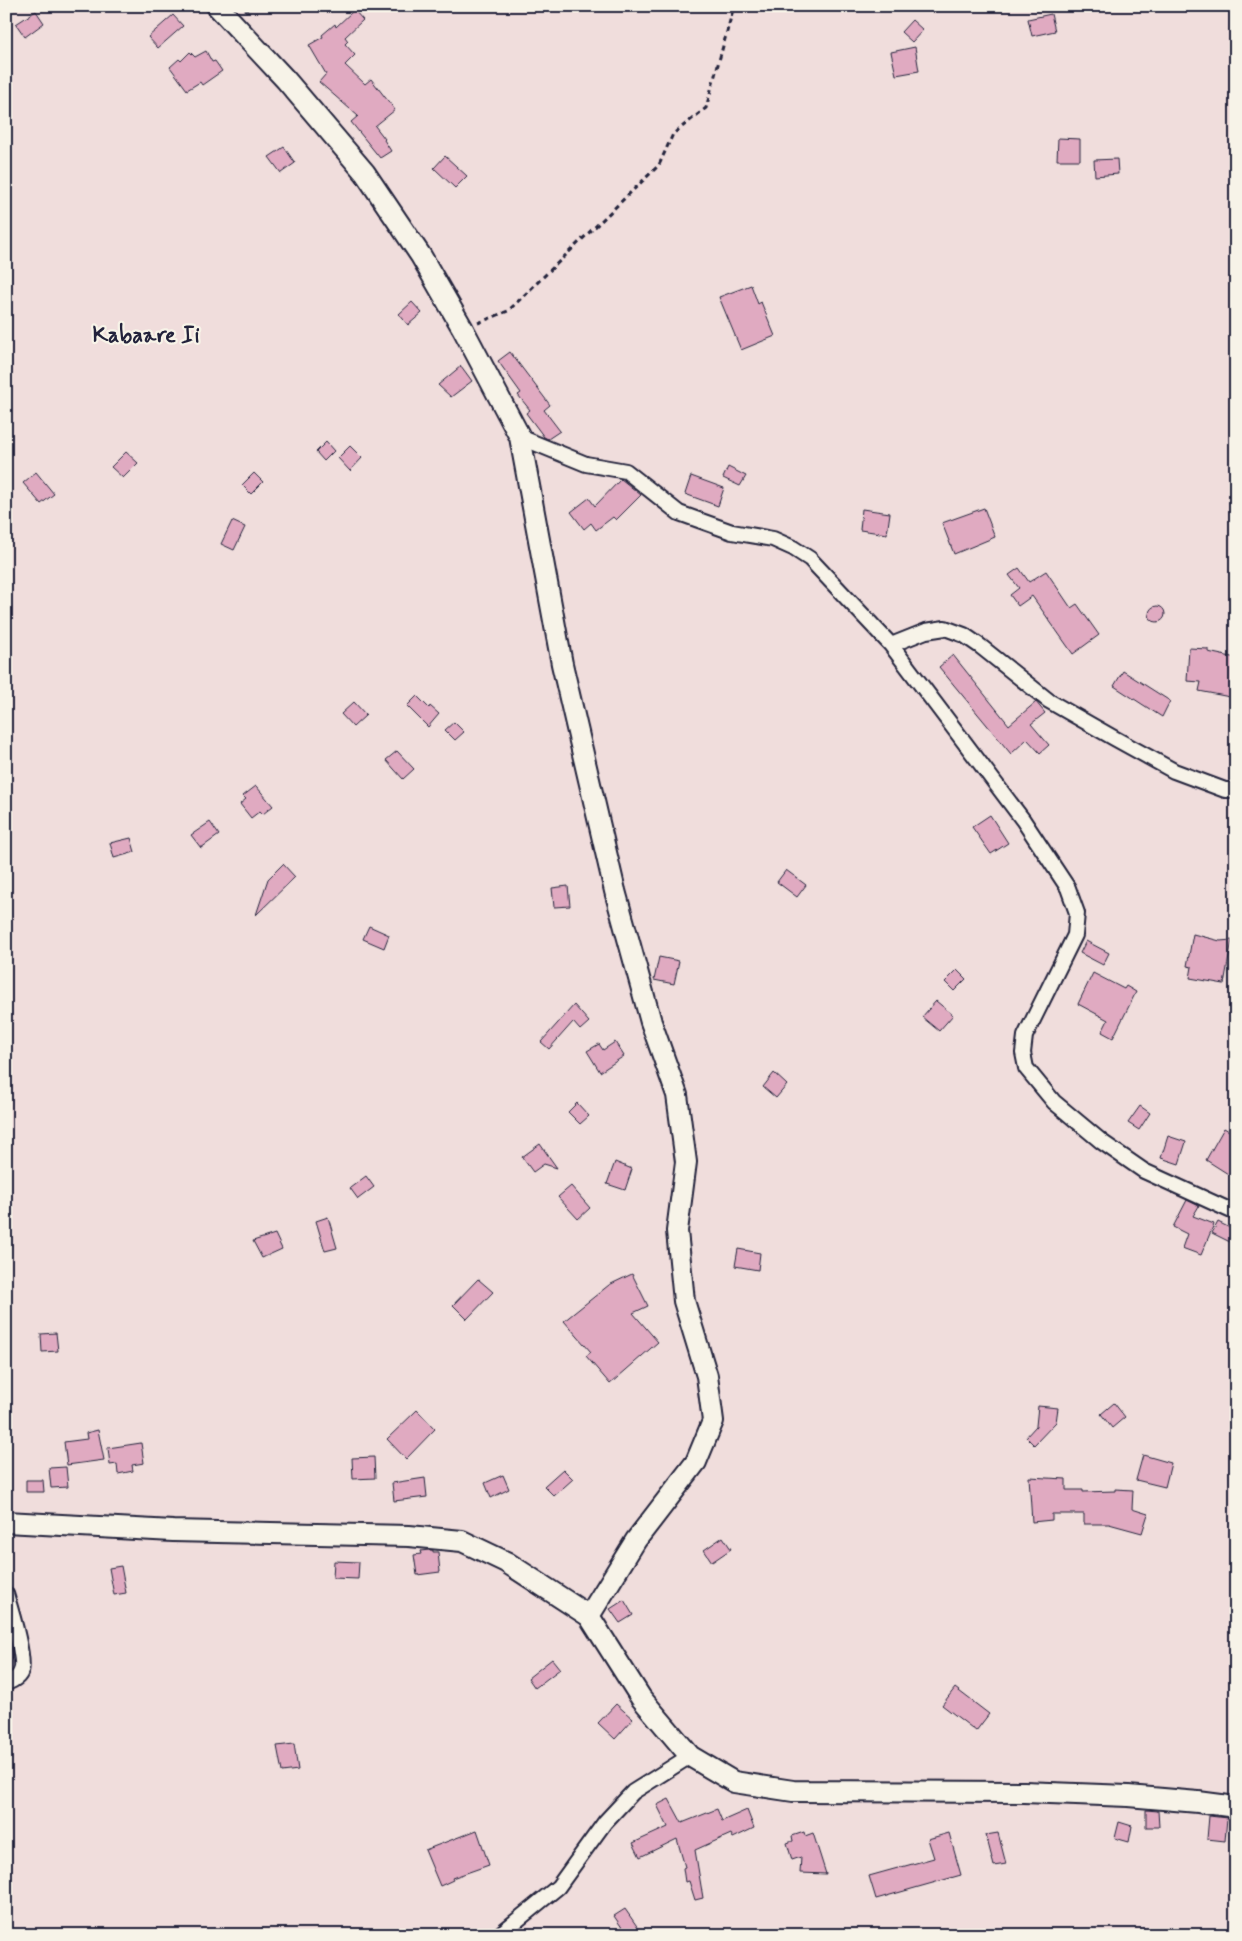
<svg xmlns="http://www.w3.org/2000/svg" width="1242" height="1941" viewBox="0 0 1242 1941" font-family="Mynerve,sans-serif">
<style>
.building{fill:#e0aac1;stroke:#22223b}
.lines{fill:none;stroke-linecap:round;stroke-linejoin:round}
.street-casing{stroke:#22223b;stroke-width:18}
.secondary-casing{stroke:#22223b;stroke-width:24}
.path{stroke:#22223b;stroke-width:3;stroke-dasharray:5 4;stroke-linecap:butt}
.street{stroke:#f7f3e8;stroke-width:14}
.secondary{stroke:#f7f3e8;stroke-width:20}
.labels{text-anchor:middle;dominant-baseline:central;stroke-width:4.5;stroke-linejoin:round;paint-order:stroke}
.quarter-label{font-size:22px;font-weight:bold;fill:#22223b;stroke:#f7f3e8}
</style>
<rect width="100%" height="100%" fill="#f0dddc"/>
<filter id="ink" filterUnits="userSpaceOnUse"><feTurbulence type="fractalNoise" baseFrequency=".02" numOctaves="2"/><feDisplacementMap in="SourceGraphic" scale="10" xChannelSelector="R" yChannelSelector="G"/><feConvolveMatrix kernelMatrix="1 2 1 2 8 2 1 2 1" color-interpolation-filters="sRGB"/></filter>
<g filter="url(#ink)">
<path class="building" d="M354,10L363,20L345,37L348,41L345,44L355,55L345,65L365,84L371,79L395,110L375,126L385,139L384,140L391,151L380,158L351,122L358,116L319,82L326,74L309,45L323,37L322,35L335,24L336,27Z
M36,11L44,23L25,37L16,24Z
M1051,14L1055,31L1032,36L1028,19Z
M173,15L183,26L158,48L148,37Z
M912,20L923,30L912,42L901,32Z
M915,47L919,71L896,75L891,52Z
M206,51L212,62L215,61L222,71L202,85L200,82L187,90L170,67L179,59L181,61L190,52L195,57Z
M1058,138L1080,139V160H1057Z
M284,147L295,163L281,173L269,157Z
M445,156L467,176L455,188L434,168Z
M1117,159L1118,174L1095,176L1094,160Z
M751,285L758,304L761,302L775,336L741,350L719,297Z
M412,302L422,313L408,325L399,314Z
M510,352L550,405L544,410L560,431L548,439L544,437L526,413L530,410L518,395L521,393L498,361Z
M461,366L472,381L451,397L438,385Z
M326,442L334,451L324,461L316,452Z
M350,446L362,458L350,471L338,458Z
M126,452L138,463L123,478L111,467Z
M728,467L746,476L740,486L723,478Z
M36,472L54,494L41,504L23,483Z
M254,473L263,482L251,494L242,485Z
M691,476L724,488L718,506L685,494Z
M621,479L641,495L616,520L613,517L596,530L591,523L584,529L571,512L589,498L595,506Z
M984,508L995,537L954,554L942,523Z
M862,509L890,513L887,534L860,530Z
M232,521L245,527L234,550L221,544Z
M1019,568L1029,582L1046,571L1071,608L1077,604L1099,635L1073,654L1032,596L1018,606L1010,595L1019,588L1009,575Z
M1149 614a8 8 0 1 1 16 0a8 8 0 1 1-16 0Z
M1189,648L1208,649V652L1236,658V668L1230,697L1199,691L1201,682L1187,681Z
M953,655L1009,725L1036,702L1045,713L1031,724L1049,745L1040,753L1027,739L1011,754L939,667Z
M1123,671L1170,701L1162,717L1114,686Z
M417,696L429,708L430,706L439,714L428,727L407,706Z
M354,702L366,715L353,727L341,714Z
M454,722L464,732L455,740L445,730Z
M397,751L414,769L403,779L386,760Z
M256,786L273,806L263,814L260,811L251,818L240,804L246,799L243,796Z
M990,815L1008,843L991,854L972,827Z
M210,822L219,835L201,848L191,835Z
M131,838L135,852L114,858L110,843Z
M283,864L295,877L256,915L268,879Z
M786,870L806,885L797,897L777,882Z
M568,886L570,906L554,907L552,888Z
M369,926L389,935L384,948L363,939Z
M1193,934L1220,941L1232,940L1224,984L1190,978L1192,967L1187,966Z
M1086,941L1109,953L1103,965L1080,953Z
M659,957L679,961L674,984L654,980Z
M957,970L966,979L954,991L945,982Z
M1093,973L1124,989L1126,986L1136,992L1113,1038L1102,1032L1108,1020L1078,1004Z
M936,1001L953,1015L939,1031L922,1017Z
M574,1005L589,1022L580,1030L573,1022L549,1049L541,1042Z
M615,1042L624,1056L600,1072L587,1051L599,1044L603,1050Z
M774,1073L787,1085L776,1098L763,1087Z
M577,1103L589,1116L580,1124L568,1112Z
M1140,1106L1150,1113L1139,1130L1128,1123Z
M1224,1128L1236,1135V1179L1206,1160Z
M1168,1136L1186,1142L1179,1164L1161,1158Z
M540,1144L557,1168L544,1164L533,1172L522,1157Z
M615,1162L632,1169L625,1190L607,1184Z
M366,1176L374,1187L358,1199L350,1188Z
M571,1186L590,1208L578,1219L558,1197Z
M1187,1200L1199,1206L1193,1216L1214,1224L1201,1255L1182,1248L1187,1234L1173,1227Z
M328,1217L337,1248L325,1251L316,1221Z
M1218,1222L1236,1231V1245L1212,1233Z
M275,1234L282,1249L262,1258L253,1241Z
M738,1249L760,1253L758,1270L735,1266Z
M632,1274L648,1306L633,1313L658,1342L610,1384L586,1356L591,1352L564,1321L609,1285Z
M478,1279L493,1292L467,1319L453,1305Z
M56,1333L58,1351L42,1352L41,1334Z
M1114,1403L1125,1417L1112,1428L1101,1414Z
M1038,1406L1058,1408L1056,1422L1034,1445L1026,1437L1036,1426Z
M417,1410L435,1429L406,1459L387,1439Z
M98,1430L104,1460L67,1465L64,1442L87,1439L86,1433Z
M141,1443L144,1463L132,1465L133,1471L118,1474L117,1464L110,1465L108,1448Z
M1143,1455L1171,1463L1165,1487L1136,1480Z
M374,1457L375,1478L353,1479L352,1458Z
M66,1467L68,1487L51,1488L49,1468Z
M563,1469L573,1479L554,1496L544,1486Z
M503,1475L509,1489L491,1498L485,1483Z
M1029,1477L1066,1479V1490H1083V1492L1115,1491V1489L1133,1490L1132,1509L1148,1514L1142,1533L1109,1524H1084V1514H1052V1520L1032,1522Z
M425,1478L427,1497L394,1501L392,1483Z
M26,1480H43L44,1492H26Z
M723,1537L731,1549L712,1562L704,1550Z
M430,1550H433V1552H438L440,1572L417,1575L414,1555L421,1554L420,1551Z
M334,1561L359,1562L358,1579L333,1578Z
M121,1566L126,1593L114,1595L109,1568Z
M624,1600L633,1615L620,1623L610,1609Z
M552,1659L560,1669L535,1688L528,1678Z
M955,1688L989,1714L976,1731L942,1705Z
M616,1704L633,1719L615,1739L598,1723Z
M294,1744L298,1770L282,1772L277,1746Z
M669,1799L682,1823L717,1809L722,1821L747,1810L754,1828L733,1838L731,1834L695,1850L703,1898L695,1900L689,1881L685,1882L683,1868L685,1867L677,1839L640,1857L633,1843L668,1827L657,1805Z
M1146,1810L1158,1811L1159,1827H1146Z
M1209,1816L1227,1818L1225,1841L1207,1839Z
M1119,1822L1132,1826L1129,1842L1115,1838Z
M477,1830L489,1865L452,1878L453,1880L440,1886L425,1850Z
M804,1832L805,1836L813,1833L826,1874L800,1873L801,1857L792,1860L787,1843L793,1841L792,1836Z
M949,1833L961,1875L876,1899L869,1876L934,1858L928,1839Z
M998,1833L1006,1864L994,1866L986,1835Z
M625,1909L643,1935H627L614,1916Z"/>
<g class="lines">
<defs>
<path id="street" d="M520,437L586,464L626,471L679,513L732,532L773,539L793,548L810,559L891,645L926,631L945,628L964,635L980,646L1049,701L1114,738L1174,771L1225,790H1236
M891,645L1023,820L1068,888L1077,913L1075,935L1025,1036L1023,1053L1026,1068L1054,1102L1102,1142L1144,1171L1236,1213
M6,1594C10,1607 26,1661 21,1671C19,1678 12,1681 6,1683
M499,1935L558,1887L605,1822L633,1792L690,1756"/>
<path id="secondary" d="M217,6L286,80L365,173L421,256L463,329L520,437L562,664L615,891L651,1022L677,1095L686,1162L677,1231L684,1301L707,1376L713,1421L696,1462L636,1540L589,1616
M6,1522L173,1531L409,1536L462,1541L506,1562L589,1616L641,1698L690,1756L734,1782L793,1791L1024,1792L1128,1796L1198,1802L1236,1807"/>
</defs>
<use href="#street" class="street-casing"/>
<use href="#secondary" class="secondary-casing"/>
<path class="path" d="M245,11L252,6
M478,323L508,311L659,165L673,134L706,108L734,6"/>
<use href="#street" class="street"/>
<use href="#secondary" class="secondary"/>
</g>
</g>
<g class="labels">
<g class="quarter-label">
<text x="146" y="336">Kabaare Ii</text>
</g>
</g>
<rect width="1242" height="1941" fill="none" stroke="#f7f3e8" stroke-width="25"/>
<rect x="12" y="12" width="1217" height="1916" fill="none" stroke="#22223b" stroke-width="2" filter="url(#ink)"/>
</svg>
